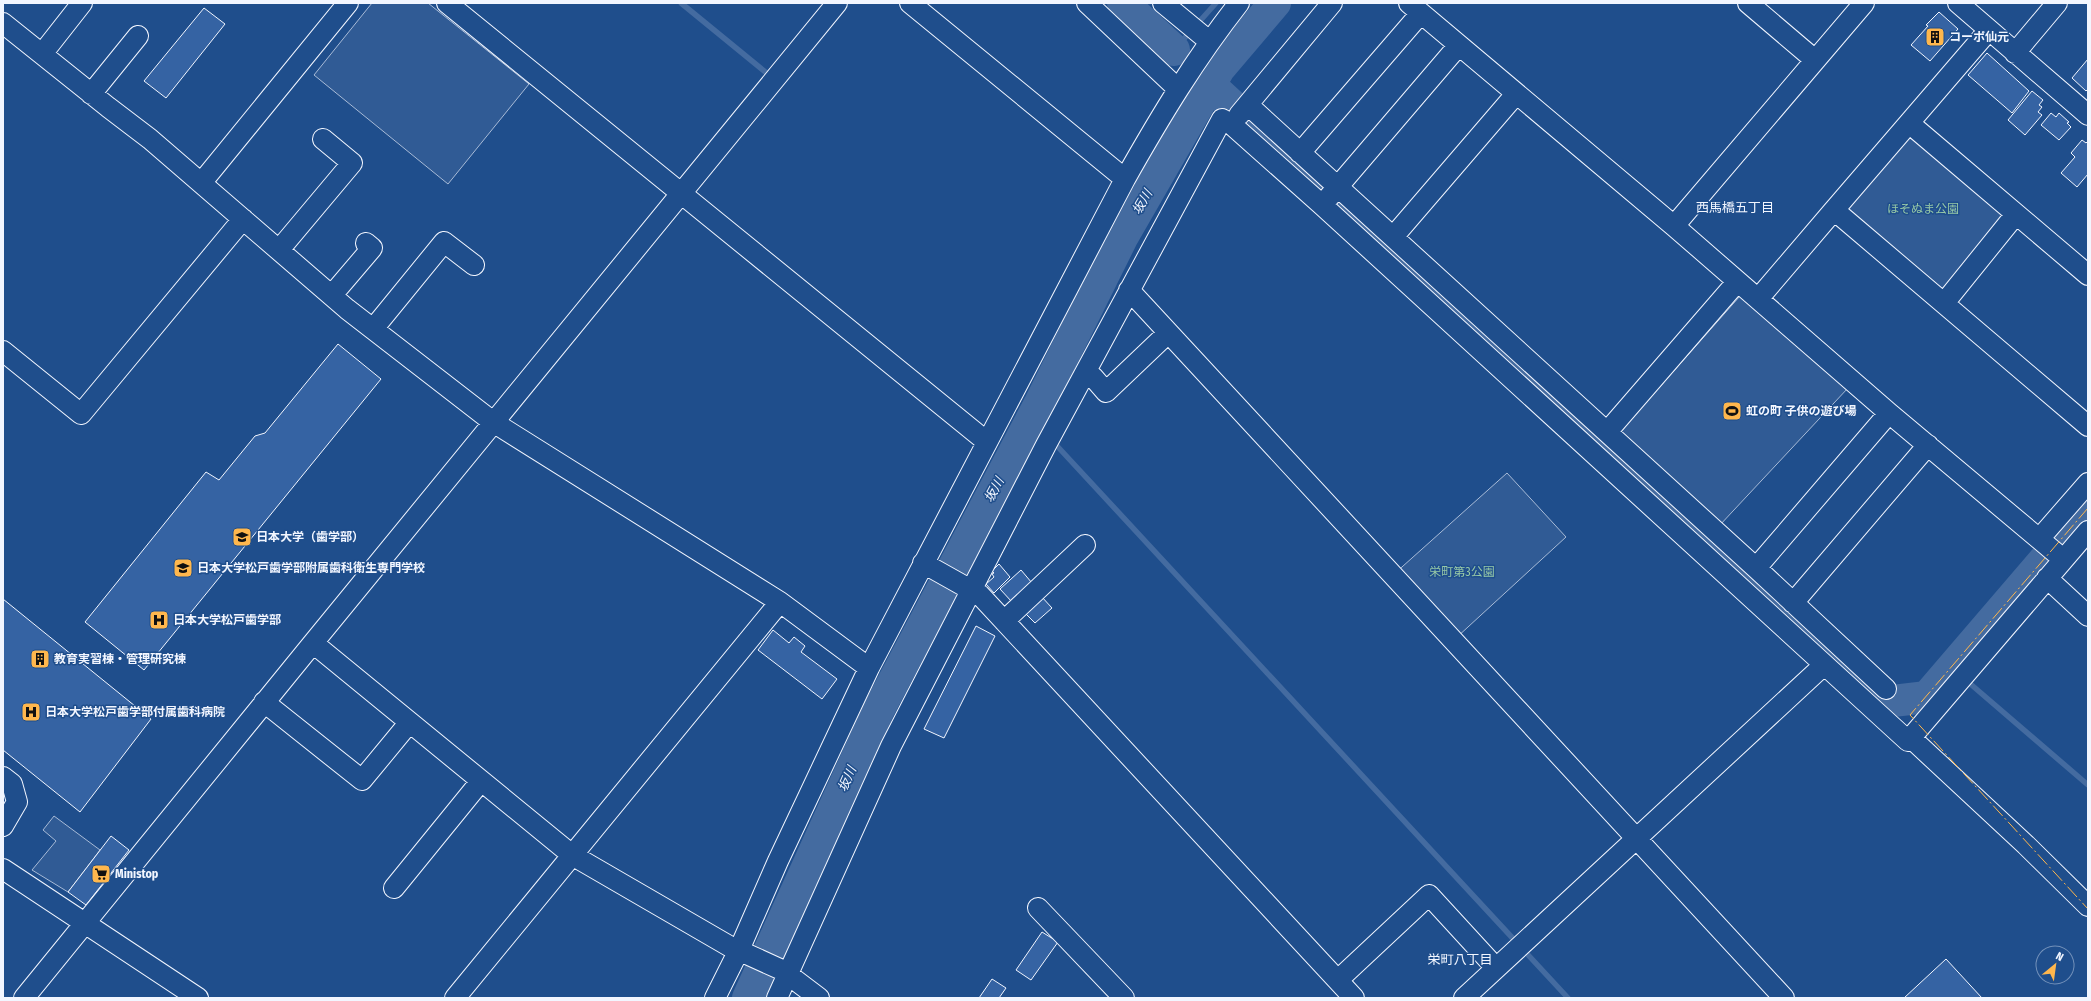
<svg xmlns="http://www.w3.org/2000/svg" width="2091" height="1001" viewBox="0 0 2091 1001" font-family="'Fira Sans Condensed','Noto Sans JP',sans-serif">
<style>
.built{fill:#305b95;stroke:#a8bbd7}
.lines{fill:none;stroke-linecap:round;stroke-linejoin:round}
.stream{stroke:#446ba0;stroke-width:5.5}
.river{stroke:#446ba0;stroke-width:32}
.building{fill:#3563a3;stroke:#f2f6ff}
.minor-casing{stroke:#f2f6ff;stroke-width:22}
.minor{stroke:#1f4e8c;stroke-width:20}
.power{stroke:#ffb74d;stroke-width:1;stroke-dasharray:14 3 2 3;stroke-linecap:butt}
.labels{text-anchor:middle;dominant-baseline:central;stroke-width:3;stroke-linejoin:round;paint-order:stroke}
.poi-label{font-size:12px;font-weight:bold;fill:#f2f6ff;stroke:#1f4e8c;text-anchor:start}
.park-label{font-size:12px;fill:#97c8a6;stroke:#1f4e8c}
.water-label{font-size:13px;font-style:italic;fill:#f2f6ff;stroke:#1f4e8c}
.neighbourhood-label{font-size:13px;fill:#f2f6ff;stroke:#1f4e8c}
</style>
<rect width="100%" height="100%" fill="#1f4e8c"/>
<path class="built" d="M372,3H428L529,84L448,184L314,75Z
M1910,134L2004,217L1944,290L1846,209Z
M1740,296L1848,388L1719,526L1618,434Z
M1507,473L1566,537L1456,638L1393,575Z
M54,816L100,850L68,892L32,870L56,841L43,830Z"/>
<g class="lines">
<path class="stream" d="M681,3L769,75
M1174,50L1216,3
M1058,447L1568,998
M1953,669L2088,785"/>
<path class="river" d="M1123,3L1174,50
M1211,86L1884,702L1927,697L2088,509
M748,998L879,709L1039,405L1123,236L1219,69L1275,3"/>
</g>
<path class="building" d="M204,8L225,24L166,98L144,81Z
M1939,12L1958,29L1930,61L1911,45L1928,26L1926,25Z
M1987,53L2029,91L2012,113L1968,75Z
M2088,59V89L2086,91L2072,78Z
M2032,91L2043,100L2039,105L2042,107L2038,112L2042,115L2025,135L2008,120Z
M2051,113L2056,117L2059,113L2069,122L2067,123L2071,127L2059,140L2041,125Z
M2082,140L2086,143L2088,141V174L2077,187L2061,173L2075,157L2071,153Z
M338,344L381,379L144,670L85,622L206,472L219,480L255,436L265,433Z
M999,564L1010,577L994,593L986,584L994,577L992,574L994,573L992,571Z
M1021,570L1032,583L1012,602L1000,589Z
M1041,596L1052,608L1035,623L1024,612Z
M3,599L151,719L80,812L3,750Z
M976,626L995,636L944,738L924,729Z
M773,630L789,643L794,637L805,646L801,652L837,679L822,699L758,650Z
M111,836L129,850L86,905L68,892Z
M1042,932L1058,942L1031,980L1016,970Z
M1946,959L1982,998H1904Z
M992,979L1006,988L999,998H979Z"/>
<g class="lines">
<defs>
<path id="minor" d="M447,3L987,442
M910,3L1125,179
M1087,3L1178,89
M1163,3L1209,41
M1409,3L1674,226L1889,413L2063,559
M1748,3L1815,60
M1958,3L2088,115
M3,23L108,107L150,139L347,309L493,422L780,602L869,668
M1989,30L1834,210L2088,426
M2015,53L2057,3
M42,54L82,3
M91,94L138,36
M1248,105L1756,568L1886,689
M1239,115L1332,3
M1909,123L2088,275
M1300,153L1421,13
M202,182L348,3
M1329,197L1459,45
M1674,226L1864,3
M1393,237L1516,94
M279,250L352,163L323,139
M1129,290L1784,998
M332,295L372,248L366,243
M1758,299L1834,210
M1945,302L2016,214
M373,329L444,242L474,265
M3,351L81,414L243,219
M1093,377L1106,392L1168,333
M1607,432L1737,282
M2040,538L2088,483
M923,563L980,595L1354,998
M1756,568L1889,413
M2047,578L2088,616
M1793,603L1928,445
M1004,621L1085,545
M313,643L837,3
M264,702L362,780L409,723
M1911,738L2026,845L2088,906
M3,777L12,784L17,802L3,826
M3,869L198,998
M394,888L481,781
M1038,908L1124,998
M1338,980L1429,895L1496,968
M24,998L313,643L572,855L729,946L782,970L819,998
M455,998L780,602
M715,998L739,950L778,861L869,668L1125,179C1160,117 1195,59 1239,3
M777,998L891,746L1046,445L1222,119L1231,124L1322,205L1908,741L2088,531
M1464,998L1824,665"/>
</defs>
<use href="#minor" class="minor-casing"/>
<use href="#minor" class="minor"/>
<path class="power" d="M2088,508L1910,715L2088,909"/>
</g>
<defs>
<symbol id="building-square" viewBox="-11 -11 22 22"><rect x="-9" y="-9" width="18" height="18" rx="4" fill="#ffb74d" stroke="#1f4e8c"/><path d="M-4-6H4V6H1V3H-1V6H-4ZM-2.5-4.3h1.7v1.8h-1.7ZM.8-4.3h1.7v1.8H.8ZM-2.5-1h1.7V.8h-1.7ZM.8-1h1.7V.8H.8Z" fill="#111"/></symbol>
<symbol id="stadium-square" viewBox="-11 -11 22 22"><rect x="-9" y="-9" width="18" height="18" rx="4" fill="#ffb74d" stroke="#1f4e8c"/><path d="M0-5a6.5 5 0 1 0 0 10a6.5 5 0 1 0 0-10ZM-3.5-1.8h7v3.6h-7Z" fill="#111"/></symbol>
<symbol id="university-square" viewBox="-11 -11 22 22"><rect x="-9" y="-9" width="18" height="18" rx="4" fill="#ffb74d" stroke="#1f4e8c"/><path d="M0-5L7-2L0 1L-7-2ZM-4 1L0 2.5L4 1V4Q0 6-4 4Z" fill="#111"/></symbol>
<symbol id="hospital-square" viewBox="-11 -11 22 22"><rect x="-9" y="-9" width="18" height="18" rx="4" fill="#ffb74d" stroke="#1f4e8c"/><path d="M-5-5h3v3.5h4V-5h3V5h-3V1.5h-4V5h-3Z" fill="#111"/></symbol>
<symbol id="supermarket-square" viewBox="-11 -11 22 22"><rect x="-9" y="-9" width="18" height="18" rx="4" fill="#ffb74d" stroke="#1f4e8c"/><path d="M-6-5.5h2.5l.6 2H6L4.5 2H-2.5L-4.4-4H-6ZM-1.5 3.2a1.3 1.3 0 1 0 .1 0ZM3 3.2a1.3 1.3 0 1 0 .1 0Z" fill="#111"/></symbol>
</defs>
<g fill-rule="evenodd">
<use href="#building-square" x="1924" y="26" width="22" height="22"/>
<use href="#stadium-square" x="1721" y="400" width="22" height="22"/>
<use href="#university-square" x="231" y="526" width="22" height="22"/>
<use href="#university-square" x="172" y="557" width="22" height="22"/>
<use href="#hospital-square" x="148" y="609" width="22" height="22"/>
<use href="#building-square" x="29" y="648" width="22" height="22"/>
<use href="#hospital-square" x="20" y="701" width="22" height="22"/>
<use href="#supermarket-square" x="90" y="863" width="22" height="22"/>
</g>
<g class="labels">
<g class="poi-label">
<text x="1949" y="37">コーポ仙元</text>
<text x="1746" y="411">虹の町 子供の遊び場</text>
<text x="256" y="537">日本大学（歯学部）</text>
<text x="197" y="568">日本大学松戸歯学部附属歯科衛生専門学校</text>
<text x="173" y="620">日本大学松戸歯学部</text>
<text x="54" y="659">教育実習棟・管理研究棟</text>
<text x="45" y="712">日本大学松戸歯学部付属歯科病院</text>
<text x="115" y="874">Ministop</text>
</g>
<g class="park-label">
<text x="1923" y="209">ほそぬま公園</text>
<text x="1462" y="572">栄町第3公園</text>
</g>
<g class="water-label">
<text transform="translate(1142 202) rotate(-60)">坂川</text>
<text transform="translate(994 490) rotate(-62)">坂川</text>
<text transform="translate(847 779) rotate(-66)">坂川</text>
</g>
<g class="neighbourhood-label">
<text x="1735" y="207">西馬橋五丁目</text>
<text x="1460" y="959">栄町八丁目</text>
</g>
</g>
<rect width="2091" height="1001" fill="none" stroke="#f2f6ff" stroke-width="8"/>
<g transform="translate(2055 965) rotate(29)"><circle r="19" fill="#1f4e8c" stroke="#7391ba"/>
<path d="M0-3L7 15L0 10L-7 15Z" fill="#ffb74d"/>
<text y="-6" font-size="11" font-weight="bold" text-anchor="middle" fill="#f2f6ff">N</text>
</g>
</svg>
